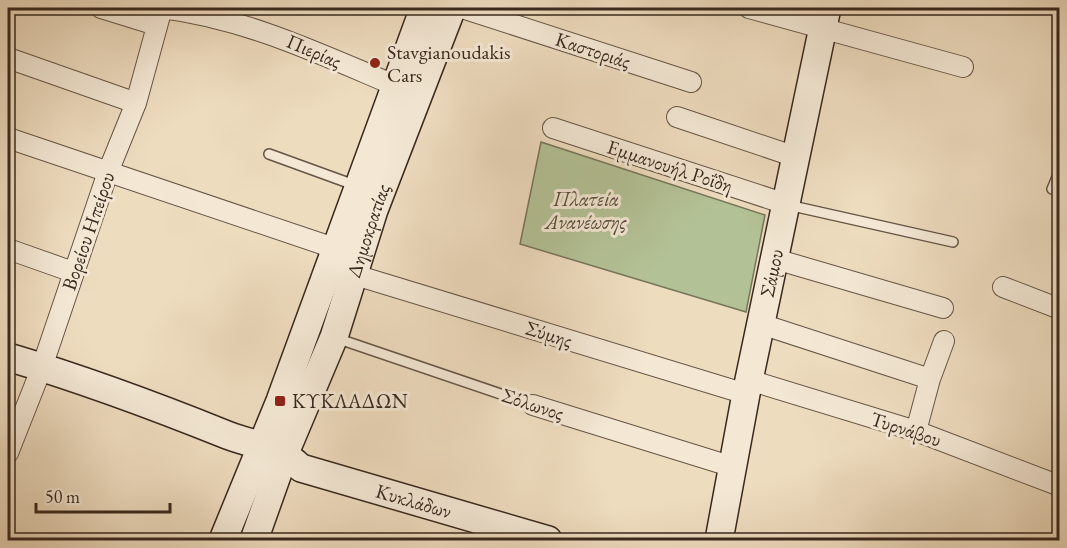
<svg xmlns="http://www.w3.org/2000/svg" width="1067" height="548" viewBox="0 0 1067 548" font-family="'EB Garamond',serif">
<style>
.green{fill:#b3c296;stroke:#76755a;stroke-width:1.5}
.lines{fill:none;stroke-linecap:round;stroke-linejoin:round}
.lane-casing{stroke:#665546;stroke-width:12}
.street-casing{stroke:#665546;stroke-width:22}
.secondary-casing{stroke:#39281e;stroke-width:30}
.lane{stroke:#f4e8d5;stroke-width:9}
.street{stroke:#f4e8d5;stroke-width:20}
.secondary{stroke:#f4e8d5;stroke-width:27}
.poi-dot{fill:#8f2418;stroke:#f4e8d5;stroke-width:2}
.labels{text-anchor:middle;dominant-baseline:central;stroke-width:6;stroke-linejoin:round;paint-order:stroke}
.street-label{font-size:20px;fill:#39281e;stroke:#f4e8d5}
.poi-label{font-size:20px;fill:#39281e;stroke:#f4e8d5;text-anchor:start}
.park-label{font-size:20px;font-style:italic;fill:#584e3c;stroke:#f4e8d5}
</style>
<rect width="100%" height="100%" fill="#eedcbf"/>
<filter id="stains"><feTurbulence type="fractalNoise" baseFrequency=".00333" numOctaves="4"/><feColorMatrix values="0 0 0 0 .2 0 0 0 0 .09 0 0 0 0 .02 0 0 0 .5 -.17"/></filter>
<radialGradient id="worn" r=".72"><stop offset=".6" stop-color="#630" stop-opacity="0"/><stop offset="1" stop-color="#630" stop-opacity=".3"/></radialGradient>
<path class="green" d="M541,142L765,215L746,312L520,244Z"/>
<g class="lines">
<defs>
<path id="lane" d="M269,154L357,186
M1052,189L1060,170
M788,205L953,242
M336,338L533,405"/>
<path id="street" d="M101,8L156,25
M462,8L691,82
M749,8L963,67
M8,58L136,103
M677,117L796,157
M553,128L786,204
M8,138L334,248
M8,249L73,272
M775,259L943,308
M352,274L746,394
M1003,287L1060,309
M761,324L930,379
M749,380L916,431L1060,486
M533,405L733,467
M916,431L930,379L944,341
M8,453L42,367L108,172L136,103L162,8C244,18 318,53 394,85"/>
<g id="secondary">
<path id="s1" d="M8,357C82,379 155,406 227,435C258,447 276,444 301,468L548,540"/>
<path d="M223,540L280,401L424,8"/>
<path id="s2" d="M254,540L285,453L334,337L374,210L452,8"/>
<path id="s3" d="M719,540L746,394L827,8"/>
</g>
</defs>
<use href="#lane" class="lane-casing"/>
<use href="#street" class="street-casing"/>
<use href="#secondary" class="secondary-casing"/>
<use href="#lane" class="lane"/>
<use href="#street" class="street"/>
<use href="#secondary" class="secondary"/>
</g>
<g class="poi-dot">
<circle cx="375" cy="63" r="6"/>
<rect x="274" y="395" width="12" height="12" rx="3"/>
</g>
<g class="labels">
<g class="street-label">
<text transform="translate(593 50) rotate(18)">Καστοριάς</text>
<text transform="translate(314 51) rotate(23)">Πιερίας</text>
<text transform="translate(670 166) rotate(18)">Εμμανουήλ Ροΐδη</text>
<text stroke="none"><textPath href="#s2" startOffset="330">Δημοκρατίας</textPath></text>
<text transform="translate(88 231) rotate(-71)">Βορείου Ηπείρου</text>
<text stroke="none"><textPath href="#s3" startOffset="272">Σάμου</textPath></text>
<text transform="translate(549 334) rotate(17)">Σύμης</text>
<text transform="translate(533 404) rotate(18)">Σόλωνος</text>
<text transform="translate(906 429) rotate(18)">Τυρνάβου</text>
<text stroke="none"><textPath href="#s1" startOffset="432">Κυκλάδων</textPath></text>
</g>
<g class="poi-label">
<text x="387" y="52">Stavgianoudakis<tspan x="387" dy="23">Cars</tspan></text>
<text x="292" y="401">ΚΥΚΛΑΔΩΝ</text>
</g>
<g class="park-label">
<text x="586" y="199">Πλατεία<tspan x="586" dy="23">Ανανέωσης</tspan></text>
</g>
</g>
<rect width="1067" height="548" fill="none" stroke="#eedcbf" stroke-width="30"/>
<rect x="9" y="9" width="1049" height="530" fill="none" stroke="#39281e" stroke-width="3"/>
<rect x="15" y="15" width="1037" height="518" fill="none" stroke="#39281e" stroke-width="1.5"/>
<path d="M36 503v9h134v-9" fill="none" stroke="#39281e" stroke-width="3"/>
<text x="45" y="503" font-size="18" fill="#39281e" stroke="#f4e8d5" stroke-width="4.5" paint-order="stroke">50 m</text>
<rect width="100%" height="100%" filter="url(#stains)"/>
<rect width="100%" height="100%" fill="url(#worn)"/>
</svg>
